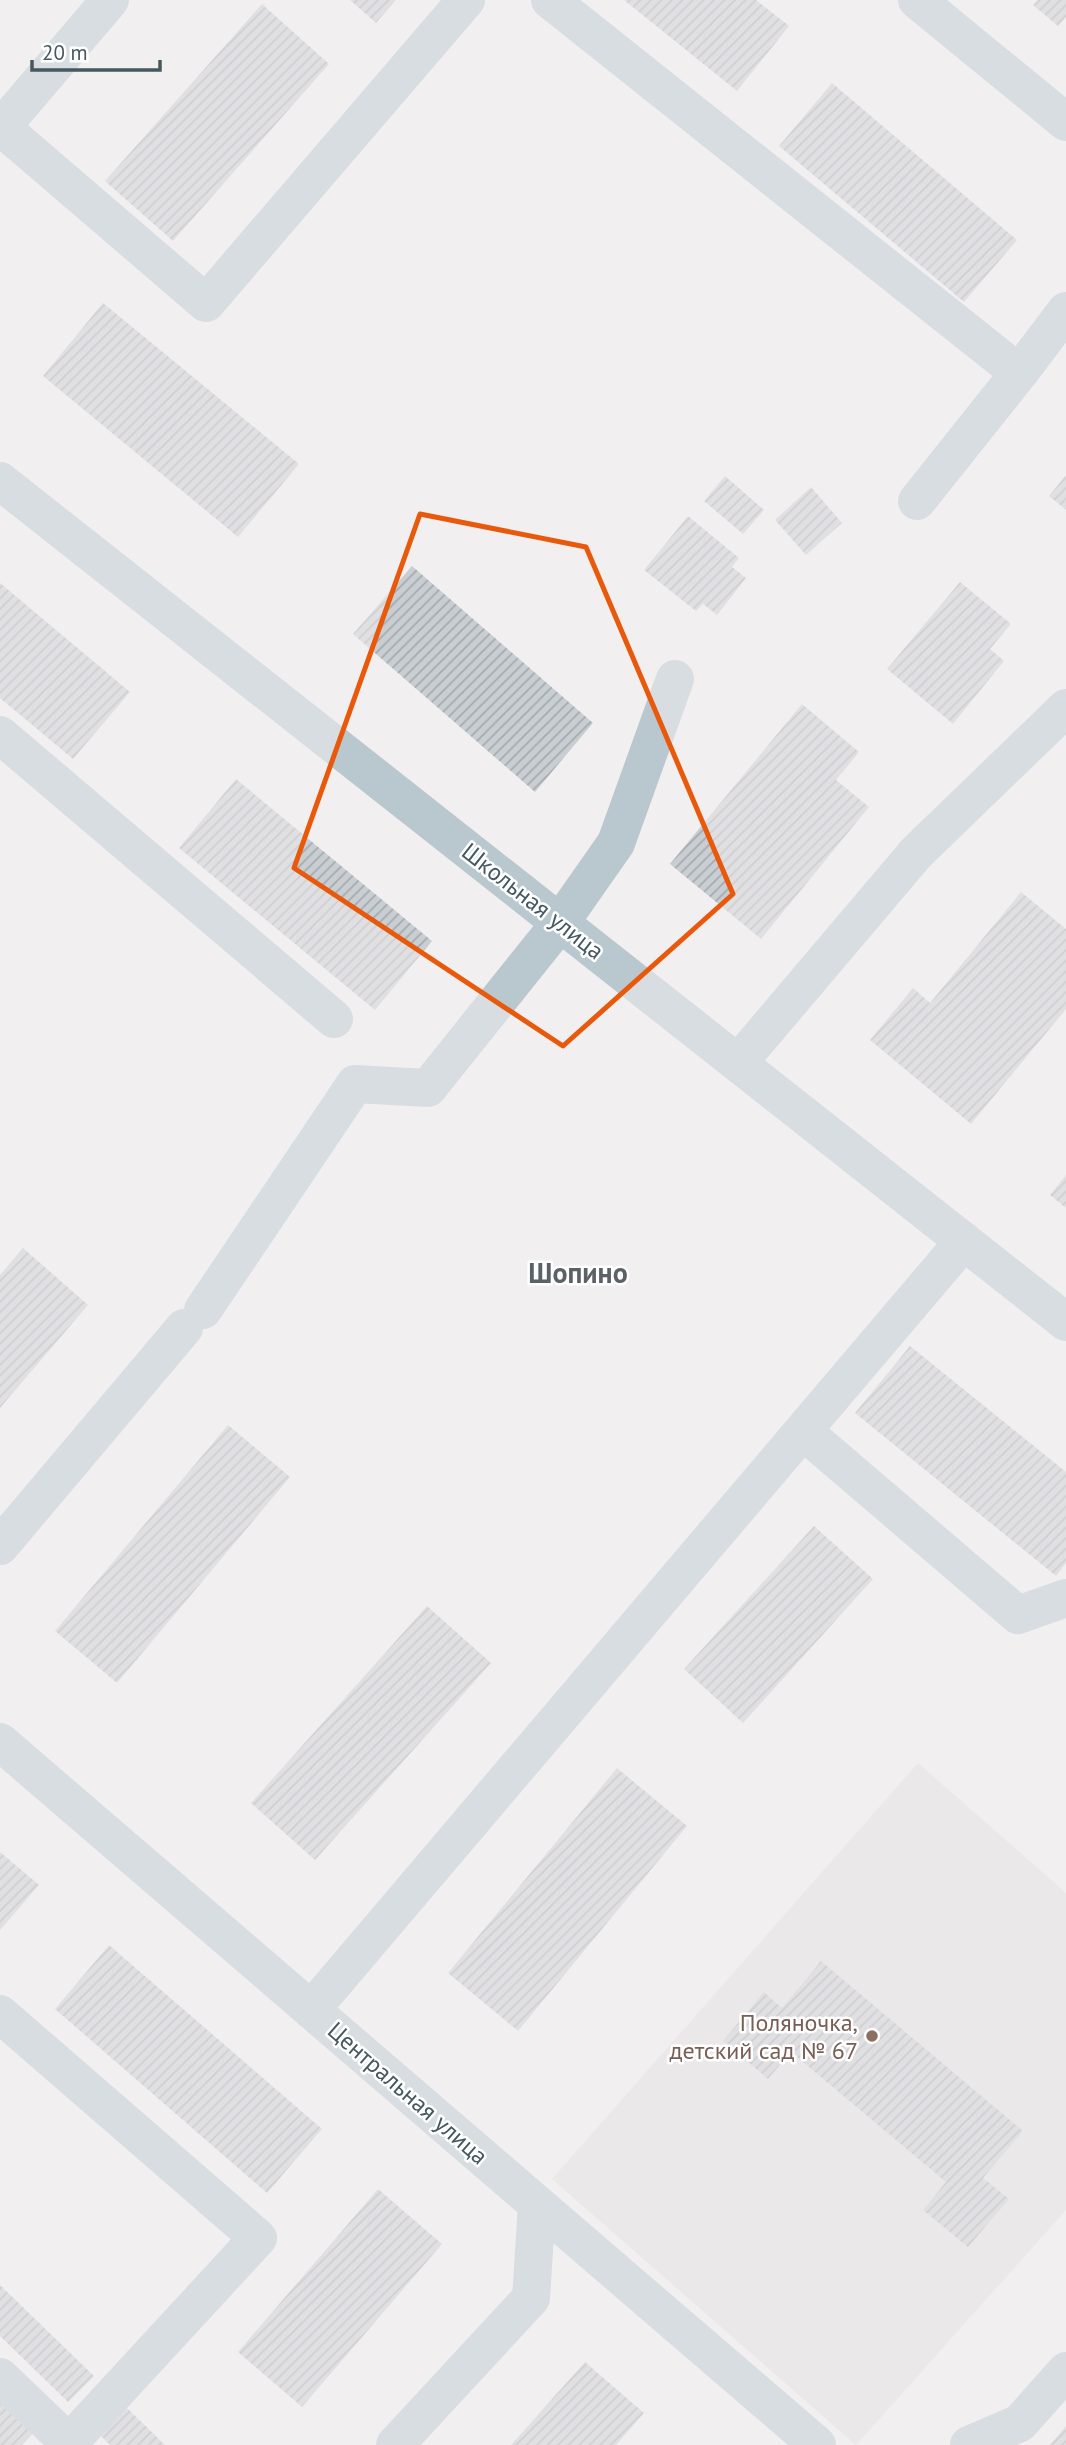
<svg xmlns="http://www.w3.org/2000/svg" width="1066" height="2445" viewBox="0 0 1066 2445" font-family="'PT Sans',sans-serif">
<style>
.education{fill:#e3e0e2}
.building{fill:url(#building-hatch)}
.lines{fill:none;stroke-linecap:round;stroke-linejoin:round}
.minor{stroke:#b9c8ce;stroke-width:38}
.marked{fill:none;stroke:#e8590c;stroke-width:5;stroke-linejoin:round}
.education-dot{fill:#8d6e63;stroke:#fff;stroke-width:2.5}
.labels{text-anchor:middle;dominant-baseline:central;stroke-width:5;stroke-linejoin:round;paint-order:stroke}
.street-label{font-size:24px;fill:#45585f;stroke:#fff}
.education-label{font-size:24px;fill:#785e54;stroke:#fff;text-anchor:end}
.quarter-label{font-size:28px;font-weight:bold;fill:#5b6265;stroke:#fff}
</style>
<defs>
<pattern id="building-hatch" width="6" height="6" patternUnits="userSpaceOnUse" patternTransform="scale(1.75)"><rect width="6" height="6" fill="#c9ced3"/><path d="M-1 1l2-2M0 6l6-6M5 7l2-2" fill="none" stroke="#a5aaae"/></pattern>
</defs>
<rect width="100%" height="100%" fill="#f2eff0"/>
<path class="education" d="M918,1763L1066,1893V2210L856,2445L552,2179Z"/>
<path class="building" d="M350,0H396L376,23Z
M624,0H756L789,26L737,91Z
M1038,0H1066V17L1058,26L1033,5Z
M262,4L329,64L173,241L105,181Z
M832,83L1017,240L964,302L779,146Z
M103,303L299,464L238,537L43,376Z
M1066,475V510L1049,496Z
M725,476L764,510L743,534L704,501Z
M811,487L842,523L806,555L775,520Z
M688,516L739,558L732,567L746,578L717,615L703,604L696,611L644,570Z
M412,566L593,723L535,792L353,634Z
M960,582L1011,624L990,649L1004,661L953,724L887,669Z
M0,583L130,692L73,759L0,698Z
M802,704L859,752L836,780L869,807L761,939L670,864Z
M236,779L432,941L375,1010L179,848Z
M1021,892L1066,929V1009L971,1124L870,1040L913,988L930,1003Z
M1066,1175V1208L1050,1195Z
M23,1248L88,1305L0,1408V1275Z
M910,1346L1066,1472V1563L1056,1576L855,1413Z
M228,1425L290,1477L117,1683L55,1631Z
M814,1526L873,1579L743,1723L684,1669Z
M427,1606L491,1663L315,1860L251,1803Z
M617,1768L687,1826L518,2031L448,1973Z
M0,1852L39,1885L0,1930Z
M109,1945L322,2129L267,2193L55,2009Z
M821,1961L1023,2131L983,2178L1009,2199L968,2247L923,2210L946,2182L791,2052L768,2079L723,2041L764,1992L782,2008Z
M378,2189L442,2244L302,2407L238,2352Z
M0,2285L94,2376L68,2402L0,2336Z
M585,2362L644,2413L616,2445H511Z
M0,2396L36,2430L22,2445H0Z
M127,2408L165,2445H110L100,2435Z
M1066,2426V2445H1050Z"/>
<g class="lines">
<path class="minor" d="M550,0L1019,373L1066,311
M917,0L1066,122
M1,127L206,303L466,0
M0,129L110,0
M0,481L1066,1322
M917,501L1019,373
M0,735L334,1019
M738,1063L916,853L1066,708
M203,1310L355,1084L428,1088L560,923L616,843L675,679
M803,1431L1018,1615L1066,1598
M0,1546L184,1328
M0,1742L817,2445
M311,2010L964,1241
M0,2014L258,2238L67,2445
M0,2377L71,2445
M395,2445L531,2298L537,2204
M969,2445L1020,2423L1066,2371"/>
</g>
<path d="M0 0H1066V2445H0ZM420,514L586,547L733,894L563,1046L294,868Z" fill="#f2eff0" fill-opacity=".55" fill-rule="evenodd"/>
<path class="marked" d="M420,514L586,547L733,894L563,1046L294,868Z"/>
<circle class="education-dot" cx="872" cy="2036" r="7"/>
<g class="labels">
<g class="street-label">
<text transform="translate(533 901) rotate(38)">Школьная улица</text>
<text transform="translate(408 2093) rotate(41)">Центральная улица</text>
</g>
<g class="education-label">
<text x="858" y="2022">Поляночка,<tspan x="858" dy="28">детский сад № 67</tspan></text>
</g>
<g class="quarter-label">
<text x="578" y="1272">Шопино</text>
</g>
</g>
<path d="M32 60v10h128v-10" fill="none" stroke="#45585f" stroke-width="3.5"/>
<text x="42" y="60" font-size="21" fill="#45585f" stroke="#ffffff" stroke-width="5" paint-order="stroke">20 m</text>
</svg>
